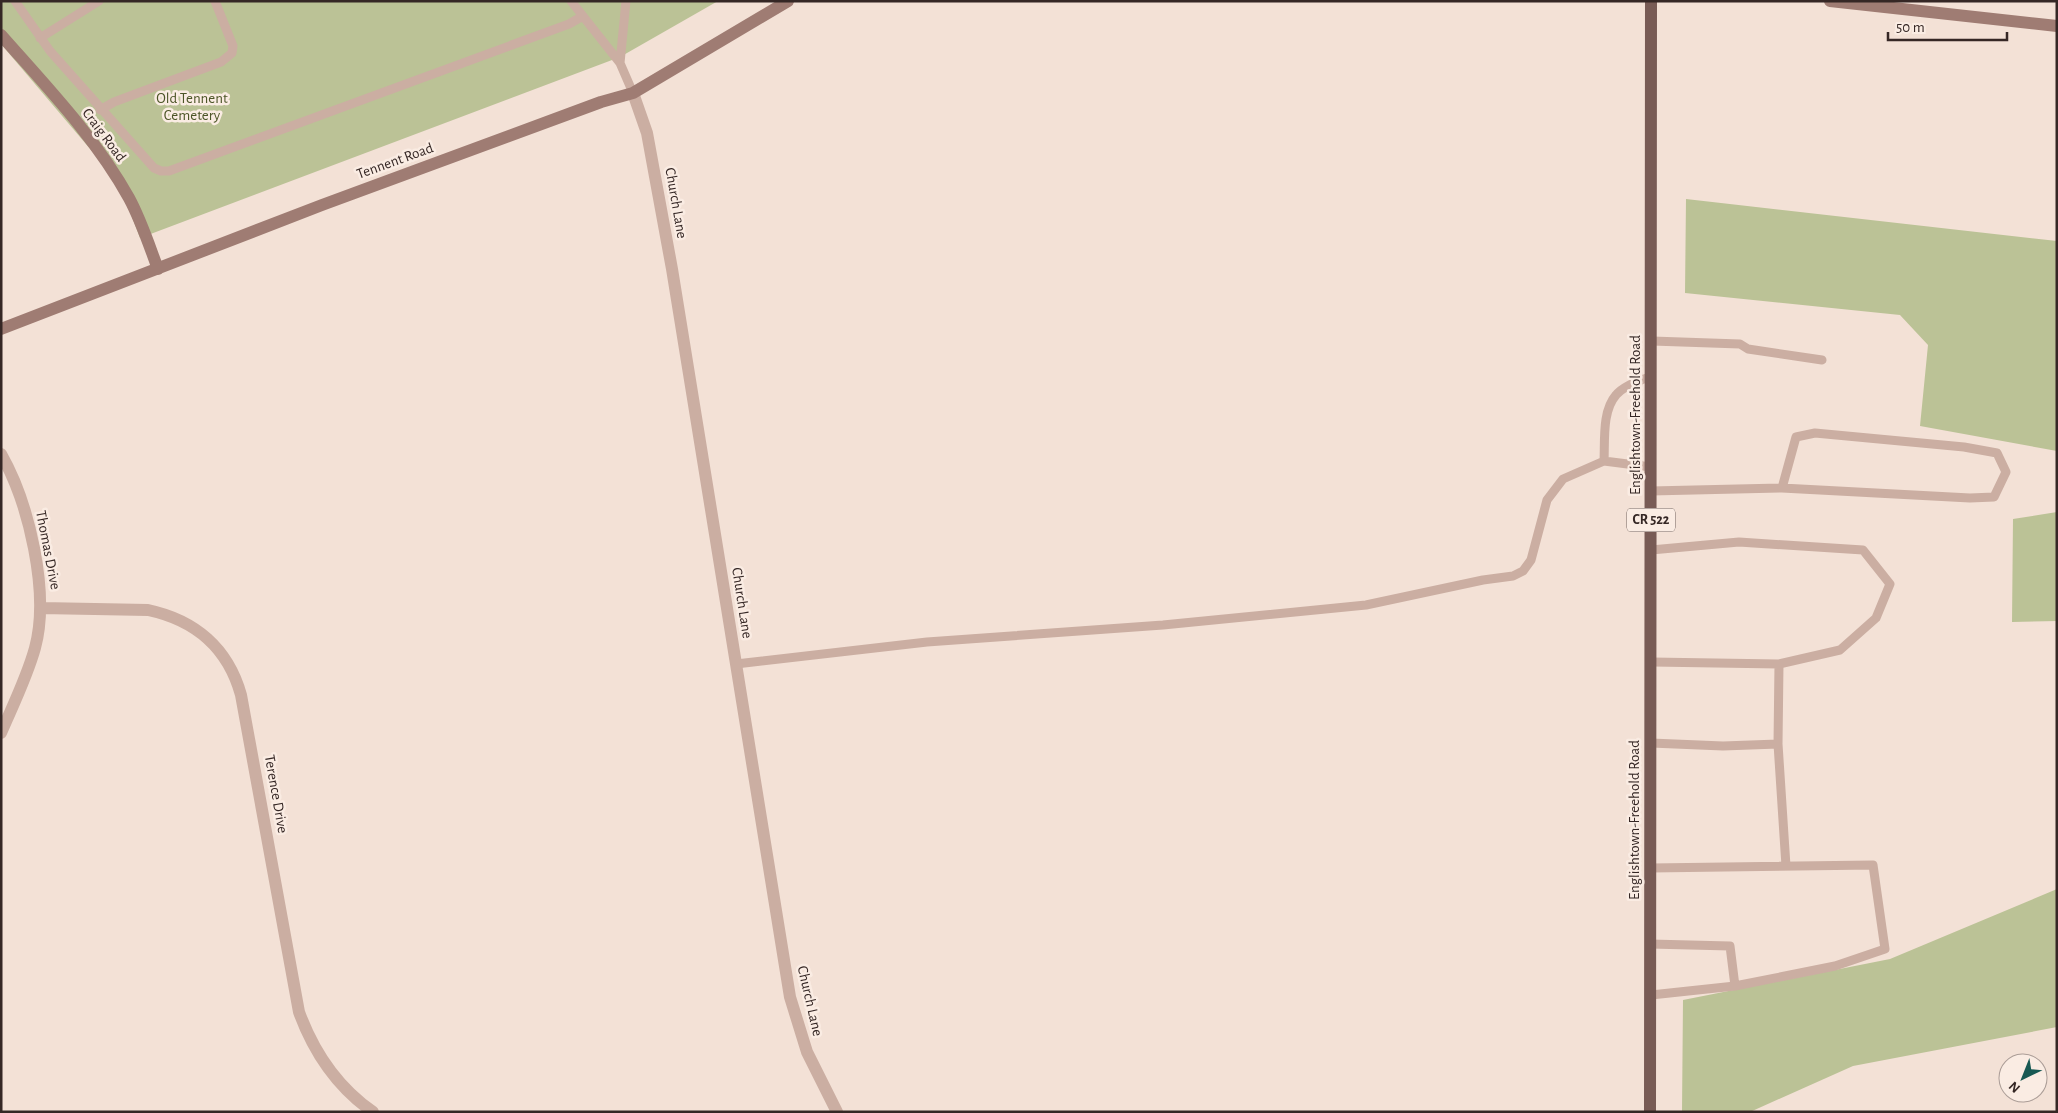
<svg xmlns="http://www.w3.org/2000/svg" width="2058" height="1113" viewBox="0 0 2058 1113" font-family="'Alegreya Sans',sans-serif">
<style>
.green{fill:#bbc296}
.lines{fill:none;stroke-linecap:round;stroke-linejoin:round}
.lane{stroke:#cbaea2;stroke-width:9}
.street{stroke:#cbaea2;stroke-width:12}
.secondary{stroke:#9f7c73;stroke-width:12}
.primary{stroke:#785b55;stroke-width:12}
.labels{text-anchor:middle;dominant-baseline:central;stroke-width:5;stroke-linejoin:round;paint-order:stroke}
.shield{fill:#faece3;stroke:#70625e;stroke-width:1}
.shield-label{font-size:14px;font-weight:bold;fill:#352725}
.park-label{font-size:15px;fill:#4c5527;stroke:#faece3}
.street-label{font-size:15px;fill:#352725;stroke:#faece3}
</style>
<rect width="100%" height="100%" fill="#f3e1d6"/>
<path class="green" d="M1,1H718L620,57L140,238L119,183L1,44Z
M1686,199L2057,241V451L1920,426L1928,345L1900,315L1685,293Z
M2057,512V621L2012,622L2013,519Z
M2057,889V1027L1853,1066L1750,1112L1682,1111L1683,1000L1890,959Z"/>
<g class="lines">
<path class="lane" d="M15,1L50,51L154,168L161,171H169L569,24L583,16
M571,1L620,63L633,93
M40,38L99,1
M620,63L626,1
M100,110L114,102L221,62L232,53L233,46L215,1
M1652,341L1740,344L1748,349L1822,360
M1604,461C1605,440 1602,411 1616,395C1624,385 1640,381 1651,376
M1651,491L1782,488L1970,498L1994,497L2006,472L1997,453L1964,447L1815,433L1796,437L1782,488
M1651,550L1739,542L1863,550L1890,584L1876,618L1840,650L1779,664
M1652,662L1779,664L1778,744
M736,664L927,642L1163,625L1366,605L1483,580L1513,576L1523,571L1531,560L1547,500L1563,479L1604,461L1651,467
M1651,743L1723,746L1778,744L1786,866
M1651,868L1873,865L1885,949L1835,966L1735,986L1651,995
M1650,944L1730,946L1735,986"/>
<path class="street" d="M633,93L647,133L672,269L790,997L807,1052L837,1112
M1,454C29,503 50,593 35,648C27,677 13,705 1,733
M41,608L148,610C195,620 228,648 241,695L299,1012C314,1053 337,1087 373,1112"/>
<path class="secondary" d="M1830,1L2057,26
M1,35C46,86 96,138 129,198C141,220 149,245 158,269
M1,329L322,205L601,102L633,93L788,1"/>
<path class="primary" d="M1650,1112L1651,1"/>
</g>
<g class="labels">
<rect class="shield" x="1627" y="508.5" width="48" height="23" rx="4"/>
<g class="shield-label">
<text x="1651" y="520">CR 522</text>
</g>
<g class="park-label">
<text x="192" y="98">Old Tennent<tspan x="192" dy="17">Cemetery</tspan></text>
</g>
<g class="street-label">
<text transform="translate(104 135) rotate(53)">Craig Road</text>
<text transform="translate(395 161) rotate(-20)">Tennent Road</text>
<text transform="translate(676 203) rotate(80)">Church Lane</text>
<text transform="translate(1635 415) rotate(-90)">Englishtown-Freehold Road</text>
<text transform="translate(48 550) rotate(79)">Thomas Drive</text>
<text transform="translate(742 603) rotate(81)">Church Lane</text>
<text transform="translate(276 794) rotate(80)">Terence Drive</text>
<text transform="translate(1634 820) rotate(-90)">Englishtown-Freehold Road</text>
<text transform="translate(810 1001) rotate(77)">Church Lane</text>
</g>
</g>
<rect width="2058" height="1113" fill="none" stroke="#352725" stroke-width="5"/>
<g transform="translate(2023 1078) rotate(223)"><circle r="24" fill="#faece3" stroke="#ab9d97"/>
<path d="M0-4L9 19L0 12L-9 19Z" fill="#185953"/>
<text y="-8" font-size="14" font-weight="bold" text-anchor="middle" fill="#352725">N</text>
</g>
<path d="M1888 32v8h119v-8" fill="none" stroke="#352725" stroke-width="2.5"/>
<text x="1896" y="32" font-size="15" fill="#352725" stroke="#faece3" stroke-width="4" paint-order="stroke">50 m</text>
</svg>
